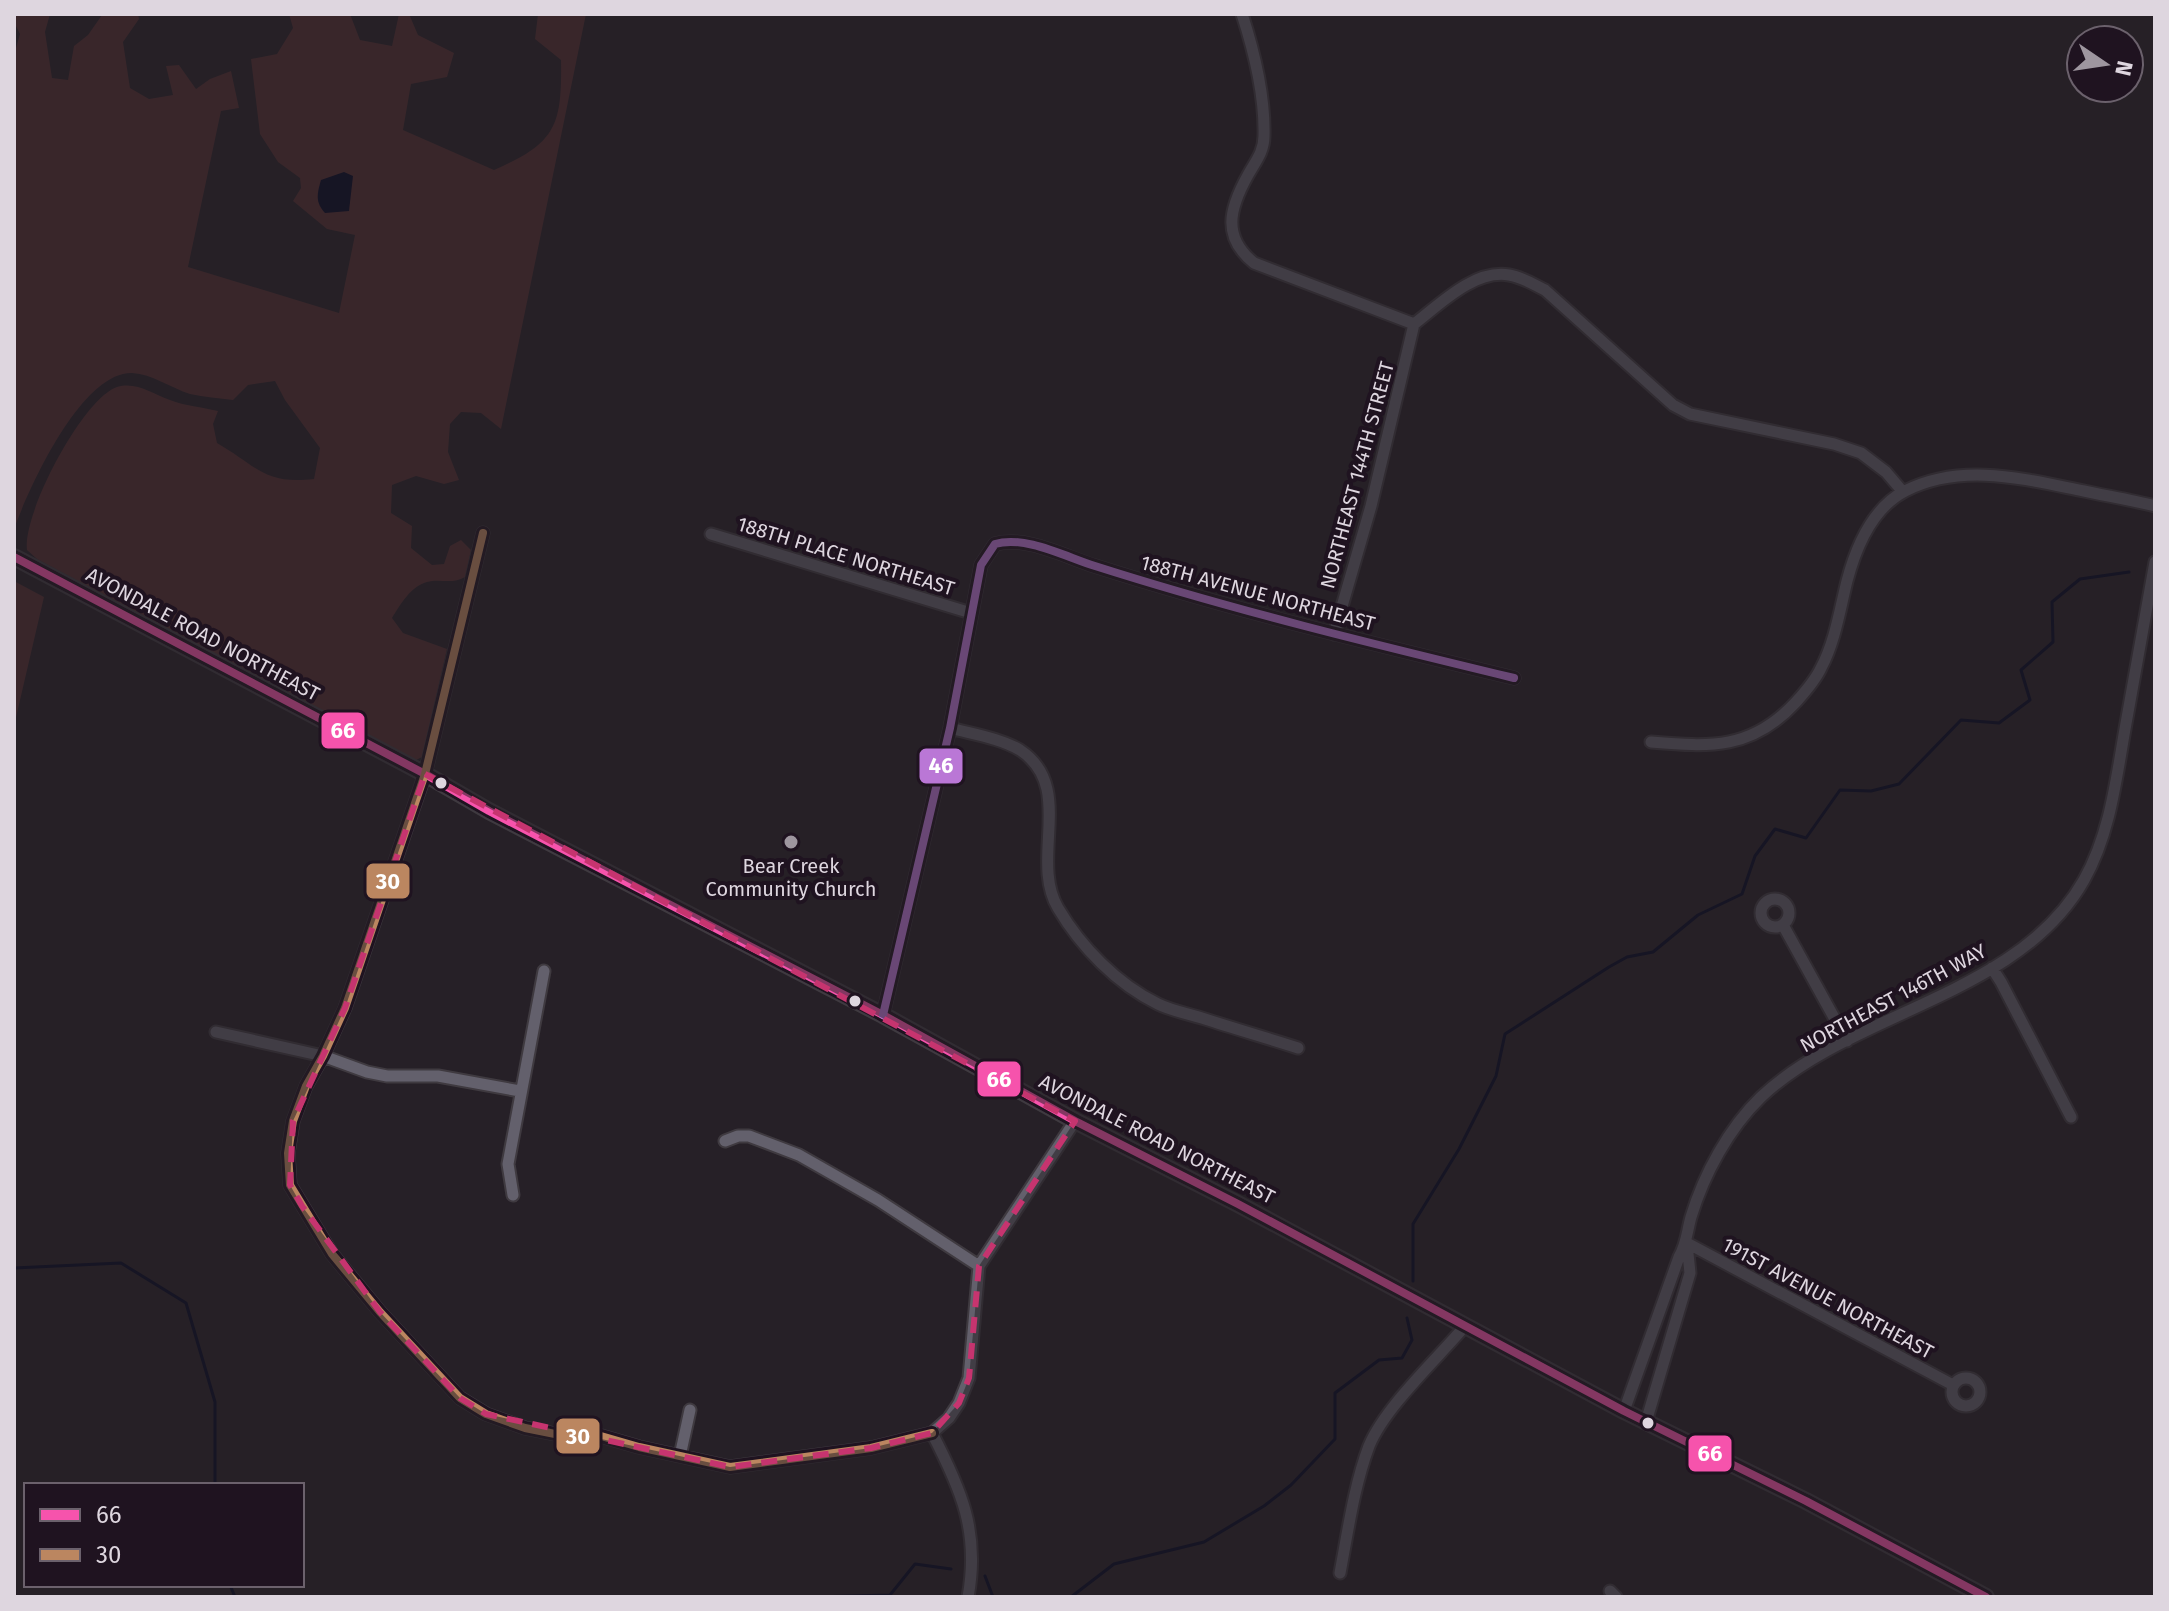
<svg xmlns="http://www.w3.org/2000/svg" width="2169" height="1611" viewBox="0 0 2169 1611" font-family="'Fira Sans',sans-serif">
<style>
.green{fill:#502e30}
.water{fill:#040722}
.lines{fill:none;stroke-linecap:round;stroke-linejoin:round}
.stream{stroke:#040722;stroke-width:3}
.street-casing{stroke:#3f3a40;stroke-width:15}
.secondary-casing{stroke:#3f3a40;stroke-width:18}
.street{stroke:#63606c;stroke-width:11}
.secondary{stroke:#5d5864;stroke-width:14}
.bus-1-casing{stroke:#1f1320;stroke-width:14}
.bus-2-casing{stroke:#1f1320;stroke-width:14}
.bus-3-casing{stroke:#1f1320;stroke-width:14}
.bus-1{stroke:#f653ac;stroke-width:8}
.bus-2{stroke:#bb8660;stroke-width:8}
.bus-3{stroke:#ba77d6;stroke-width:8}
.marked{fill:none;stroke:#c6346f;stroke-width:6;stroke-dasharray:16 10;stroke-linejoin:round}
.bus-dot{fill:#ded6df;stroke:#1f1320;stroke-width:3}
.poi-dot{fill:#9e969f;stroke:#1f1320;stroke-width:3}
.labels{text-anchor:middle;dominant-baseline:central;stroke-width:8;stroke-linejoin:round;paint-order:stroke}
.street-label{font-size:20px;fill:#ded6df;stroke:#1f1320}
.poi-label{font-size:20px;fill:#ded6df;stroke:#1f1320}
.line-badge{stroke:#1f1320;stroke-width:3}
.badge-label{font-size:22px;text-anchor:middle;font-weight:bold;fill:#fff}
</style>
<rect width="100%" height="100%" fill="#262027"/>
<path class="green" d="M14,14H50L45,32L52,78L68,80L74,46L88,35L102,15L106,14H138L139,19L123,42L130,88L149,99L173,95L166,66L179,65L196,89L210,79L231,71L239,108L221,111L188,267L339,313L355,235L327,229L293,201L301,188L300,178L278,162L260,134L251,59L277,54L293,28L289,14H350L360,40L392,46L399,14H409L418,35L454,53L447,77L411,84L403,130L494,170C556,143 562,126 561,60L535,39L538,14H586L501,429L481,413L461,412L450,424L448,452L459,480L444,484L416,476L392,485L391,513L412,526L411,548L432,565L444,564L450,546L461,540L471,550L465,577C452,585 440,578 427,582C411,586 400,605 392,618L403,633L447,649L422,757L414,761L37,559L27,550C22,515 82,399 117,387C136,381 153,394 170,400C185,406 202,407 218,411L213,424L217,443C257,466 264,485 314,479L320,448L285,400L275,381L248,385L233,400C219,398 204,397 190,394C171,388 152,374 132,373C81,372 29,488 14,529V55L20,34L14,22Z
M14,581L44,597L14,726Z"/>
<path class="water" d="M344,172L353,176L349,211L325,213C315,202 317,194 321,180Z"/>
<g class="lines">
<path class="stream" d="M14,1268L121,1263L186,1303L215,1402V1485
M1413,1281V1224L1459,1149L1496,1076L1505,1034L1609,967L1627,957L1653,952L1698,915L1742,894L1755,856L1775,829L1806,838L1840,790L1871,791L1899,784L1961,720L1999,723L2030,700L2021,670L2053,642L2052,602L2080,579L2129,572
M985,1576L993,1597
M230,1585L235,1597
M813,1597L890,1595L915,1564L951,1569
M1071,1597L1114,1564L1204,1542L1264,1506L1291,1485L1335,1439V1393L1379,1360L1402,1358L1412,1340L1407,1318"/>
<defs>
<path id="street" d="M1242,14C1254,51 1265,97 1264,136C1264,152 1255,162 1248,175C1229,209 1222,237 1254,263L1414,324
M1414,324C1439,305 1474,269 1509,275C1522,277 1533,284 1545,290L1673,405L1690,414L1834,444L1861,453L1886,472L1903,492
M483,533L425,774L345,1008L323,1056L306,1086L293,1121L288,1153L290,1185L332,1254L380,1312L460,1398L486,1414L525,1428L565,1436H601L639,1447L730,1467L871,1448L932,1433
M711,534L971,613
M1334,634L1371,506L1414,324
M950,728C972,734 1000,738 1020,750C1076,787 1029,859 1058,908C1081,947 1117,984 1158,1004C1172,1011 1190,1014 1205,1019C1236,1029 1267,1038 1298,1048
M1651,742C1710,747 1752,750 1796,702C1805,692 1815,681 1821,668C1835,642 1840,609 1847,581C1856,547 1872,508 1905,491C1962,462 2024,479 2084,491C2107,496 2132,500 2155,506
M1761 913a14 14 0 1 1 28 0a14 14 0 1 1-28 0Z
M1783,925L1847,1041
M1992,968L2001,982L2071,1117
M883,1015L950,728L981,565L995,544C1025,535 1066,557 1095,566C1233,610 1373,644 1514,678
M216,1032L323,1056L367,1072L387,1076H438L520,1091
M725,1141L738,1136H749L799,1155L878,1200L979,1266
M513,1195L508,1164L544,971
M1687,1243L1953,1385
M1952 1392a14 14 0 1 1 28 0a14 14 0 1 1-28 0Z
M1624,1411L1679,1257C1687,1243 1687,1231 1691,1217C1704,1174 1729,1128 1761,1097C1852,1011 2019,996 2084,880C2110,834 2116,780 2125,729C2135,674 2145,618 2155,562
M1646,1422L1690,1273L1687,1244
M680,1456L690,1410
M1340,1573C1348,1531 1354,1486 1369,1446C1385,1407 1437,1359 1465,1326
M1610,1591L1616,1597
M968,1597C980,1532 961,1489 932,1433L949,1418L959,1403L969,1378L979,1266L1075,1121"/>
<path id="secondary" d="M14,557L425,774L489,811L883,1015L1075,1121L1238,1204L1624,1411L1806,1501L1986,1597"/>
</defs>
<use href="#street" class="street-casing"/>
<use href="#secondary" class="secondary-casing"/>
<use href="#street" class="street"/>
<use href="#secondary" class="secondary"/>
<defs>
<path id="bus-1" d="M14,557L425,774L489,811L883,1015L1075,1121L1238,1204L1624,1411L1806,1501L1986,1597"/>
<path id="bus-2" d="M483,533L425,774L345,1008L323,1056L306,1086L293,1121L288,1153L290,1185L332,1254L380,1312L460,1398L486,1414L525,1428L565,1436H601L639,1447L730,1467L871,1448L932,1433"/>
<path id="bus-3" d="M883,1015L950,728L981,565L995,544C1025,535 1066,557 1095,566C1233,610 1373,644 1514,678"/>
</defs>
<use href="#bus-1" class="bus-1-casing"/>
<use href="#bus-2" class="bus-2-casing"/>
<use href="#bus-3" class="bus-3-casing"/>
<use href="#bus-1" class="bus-1"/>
<use href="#bus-2" class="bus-2"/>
<use href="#bus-3" class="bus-3"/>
</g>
<path d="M0 0H2169V1611H0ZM425,774L1075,1121L979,1266L969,1378L959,1403L932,1433L871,1448L730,1467L486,1414L460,1398L380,1312L302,1206L290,1185L293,1121L345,1008Z" fill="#262027" fill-opacity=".55" fill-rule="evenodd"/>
<path class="marked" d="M425,774L1075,1121L979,1266L969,1378L959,1403L932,1433L871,1448L730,1467L486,1414L460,1398L380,1312L302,1206L290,1185L293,1121L345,1008Z"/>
<g class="bus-dot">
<circle cx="441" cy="783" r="7"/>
<circle cx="855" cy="1001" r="7"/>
<circle cx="1648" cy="1423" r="7"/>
</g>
<circle class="poi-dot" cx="791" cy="842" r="8"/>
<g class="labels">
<g class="street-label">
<text transform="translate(1357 475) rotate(-75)">NORTHEAST 144TH STREET</text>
<text transform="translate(846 556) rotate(17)">188TH PLACE NORTHEAST</text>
<text transform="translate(1258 593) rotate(15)">188TH AVENUE NORTHEAST</text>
<text transform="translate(203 634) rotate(28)">AVONDALE ROAD NORTHEAST</text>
<text transform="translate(1893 998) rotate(-28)">NORTHEAST 146TH WAY</text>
<text transform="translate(1157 1139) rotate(27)">AVONDALE ROAD NORTHEAST</text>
<text transform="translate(1828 1298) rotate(28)">191ST AVENUE NORTHEAST</text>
</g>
<g class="poi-label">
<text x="791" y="866">Bear Creek<tspan x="791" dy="23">Community Church</tspan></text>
</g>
</g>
<g class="line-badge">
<rect x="320" y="711" width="46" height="39" rx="8" fill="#f653ac"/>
<rect x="918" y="747" width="46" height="38" rx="8" fill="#ba77d6"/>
<rect x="365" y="862" width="46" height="38" rx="8" fill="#bb8660"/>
<rect x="976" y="1060" width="46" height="38" rx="8" fill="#f653ac"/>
<rect x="555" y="1417" width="46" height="38" rx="8" fill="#bb8660"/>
<rect x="1687" y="1434" width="46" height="39" rx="8" fill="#f653ac"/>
</g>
<g class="badge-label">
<text x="343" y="738">66</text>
<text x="941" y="773">46</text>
<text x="388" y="889">30</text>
<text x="999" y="1087">66</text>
<text x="578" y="1444">30</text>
<text x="1710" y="1461">66</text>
</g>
<rect width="2169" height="1611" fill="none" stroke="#ded6df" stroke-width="32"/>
<rect x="24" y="1483" width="280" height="104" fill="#1f1320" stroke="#6b616c" stroke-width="2"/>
<rect x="40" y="1509" width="40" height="12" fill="#f653ac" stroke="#6b616c" stroke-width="2"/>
<text x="96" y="1523" font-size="24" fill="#ded6df">66</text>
<rect x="40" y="1549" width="40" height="12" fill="#bb8660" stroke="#6b616c" stroke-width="2"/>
<text x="96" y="1563" font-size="24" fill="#ded6df">30</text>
<g transform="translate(2105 64) rotate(103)"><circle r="38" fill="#1f1320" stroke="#6b616c" stroke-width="2"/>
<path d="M0-6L14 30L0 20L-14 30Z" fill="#9e969f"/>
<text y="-12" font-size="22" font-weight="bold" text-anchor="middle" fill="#ded6df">N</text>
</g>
</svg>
